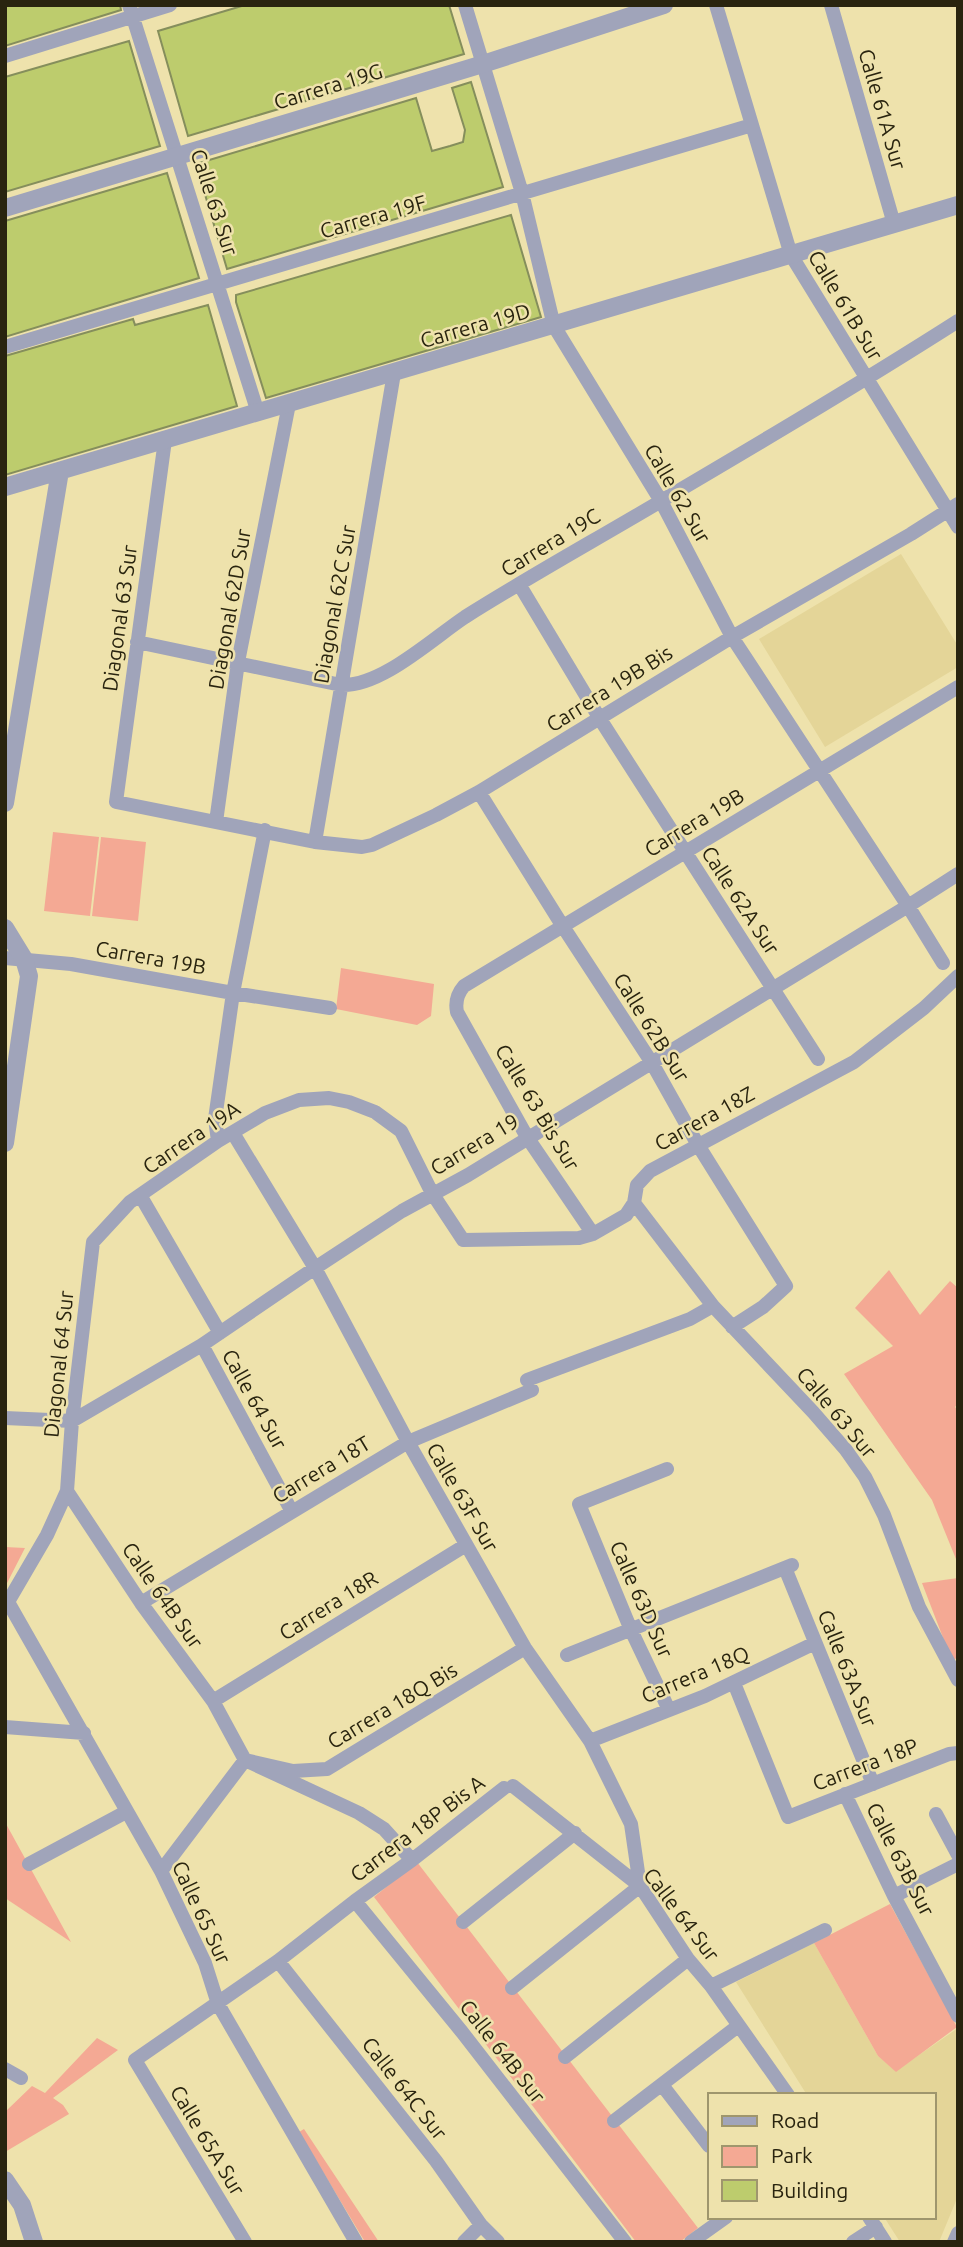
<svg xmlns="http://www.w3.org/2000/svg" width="963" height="2247" viewBox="0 0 963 2247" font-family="Ubuntu,sans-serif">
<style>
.built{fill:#e4d598}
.green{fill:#f4a994}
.building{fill:#bdcc6d;stroke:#858e5c;stroke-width:2}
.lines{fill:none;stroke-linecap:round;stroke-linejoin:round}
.minor{stroke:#a0a4ba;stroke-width:14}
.tertiary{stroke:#a0a4ba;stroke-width:18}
.labels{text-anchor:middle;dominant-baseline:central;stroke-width:5;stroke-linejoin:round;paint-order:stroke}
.street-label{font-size:21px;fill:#29240f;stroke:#eee2ac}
</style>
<rect width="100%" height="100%" fill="#eee2ac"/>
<path class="built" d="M901,554L958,646V667L825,747L759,639Z
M814,1943L878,2056L896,2071L958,2028V2196L939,2242H900L884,2217H933V2095H807L736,1982Z"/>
<path class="green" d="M53,832L99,837L90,916L44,911Z
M101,837L146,842L138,921L92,916Z
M341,968L434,984L431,1016L417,1025L336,1009Z
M889,1270L920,1315L950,1281L958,1288V1403L955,1407L958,1411V1564L932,1500L844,1374L893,1346L855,1308Z
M5,1547L25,1548L5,1587Z
M958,1578V1657L952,1661L922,1583Z
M5,1822L71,1942L5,1898Z
M417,1862L698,2228L680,2242H636L374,1897Z
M890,1904L957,2027L896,2072L878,2056L814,1943Z
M97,2038L118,2050L53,2098L63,2105L69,2114L5,2152V2112L32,2086L45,2093Z
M304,2129L379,2242H365L299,2132Z"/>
<path class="building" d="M5,5H120L121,10L5,46Z
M245,5H449L464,54L188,136L158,31Z
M129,41L160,146L5,192V77Z
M471,82L503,187L227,269L196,164L416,98L432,151L450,146L463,142L465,130L452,88Z
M167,173L199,278L5,337V221Z
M511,215L541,317L266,398L236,302V295Z
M208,305L237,406L5,475V356L133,319L135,325Z"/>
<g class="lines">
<path class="minor" d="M129,5L258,413
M465,5L522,193L554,326L661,501L732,637L908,906L943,963
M716,5L791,255L958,527
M831,5L894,224
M5,56L170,5
M5,347L752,125
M165,440L116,802L315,842L362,847L372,845L436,815L479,792L732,637L911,534L958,504
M519,584L600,719L818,1059
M137,642L341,685C381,687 432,639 465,617C522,581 581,548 639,514C746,451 853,388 958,321
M479,792L562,925L652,1063L698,1145L786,1286L763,1307L732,1327
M216,822L238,662L289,404
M315,842L394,373
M5,958L71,964L233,993L330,1008
M233,1133L315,1268L408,1442L525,1648L590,1741L631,1824L640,1886L512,1988
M218,1141L215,1119L233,993L265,830
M140,1195L220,1333
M634,1203L713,1306L813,1412L846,1450L865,1477L884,1515L919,1607L958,1680
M593,1234L527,1137L457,1012C455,1002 457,994 464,986L958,687
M202,1345L291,1510
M527,1380L690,1319L713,1306
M5,1418L72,1421L202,1345L315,1268L402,1211L468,1175L908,906L958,874
M667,1469L579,1504L631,1630L669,1710
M67,1491L141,1603L213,1701L245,1760L359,1813L384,1829L412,1860
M785,1568L873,1784
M8,1602L161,1871L205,1963L218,2004L356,2242
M141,1603L408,1442L532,1390
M5,1607L47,1535L67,1491L72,1421L93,1242L130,1202L218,1141L265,1113L299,1100L329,1098L349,1102L375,1112L401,1131L432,1193L463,1240L579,1238L593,1234L626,1215L634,1203L637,1185L650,1171L854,1062L924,1008L958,976
M567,1655L792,1565
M734,1683L788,1817L949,1754L958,1753
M213,1701L466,1545
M5,1727L84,1733
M590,1741L705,1696L815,1643
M513,1786L640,1886L688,1959L711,1986L788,2095
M845,1794L894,1896L958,2016
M936,1814L958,1855
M29,1864L126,1812
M161,1871L245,1760L293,1771L327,1769L525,1648
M894,1896L958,1864
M355,1901L412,1860L504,1788
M463,1922L575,1833
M278,1961L436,2161L481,2225L498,2242
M711,1986L825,1930
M565,2057L688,1959
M5,2069L21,2078
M662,2085L709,2146
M614,2121L738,2026
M869,2217L885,2242
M245,2242L135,2060L278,1961L355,1901L462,2032L625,2242
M464,2242L481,2225
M691,2242L726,2217
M853,2242L876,2227
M954,2242L958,2233"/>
<path class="tertiary" d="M5,208L483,64L664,5
M5,487L958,205
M5,803L60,471
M5,928L24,959L29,976L5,1143
M5,2180L22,2205L34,2242"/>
</g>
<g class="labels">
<g class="street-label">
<text transform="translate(328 86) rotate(-17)">Carrera 19G</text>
<text transform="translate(883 109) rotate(74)">Calle 61A Sur</text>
<text transform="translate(215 202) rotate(72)">Calle 63 Sur</text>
<text transform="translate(373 216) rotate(-16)">Carrera 19F</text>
<text transform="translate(846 305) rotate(59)">Calle 61B Sur</text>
<text transform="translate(475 325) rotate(-16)">Carrera 19D</text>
<text transform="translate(678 493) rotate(60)">Calle 62 Sur</text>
<text transform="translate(550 542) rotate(-31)">Carrera 19C</text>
<text transform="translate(334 604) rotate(-80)">Diagonal 62C Sur</text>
<text transform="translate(229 609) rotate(-80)">Diagonal 62D Sur</text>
<text transform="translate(119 618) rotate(-82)">Diagonal 63 Sur</text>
<text transform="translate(609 688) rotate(-32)">Carrera 19B Bis</text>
<text transform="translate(694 822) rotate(-31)">Carrera 19B</text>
<text transform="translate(741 900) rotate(57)">Calle 62A Sur</text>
<text transform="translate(151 957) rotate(10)">Carrera 19B</text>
<text transform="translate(652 1027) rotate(58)">Calle 62B Sur</text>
<text transform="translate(538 1107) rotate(59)">Calle 63 Bis Sur</text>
<text transform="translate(704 1118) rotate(-29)">Carrera 18Z</text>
<text transform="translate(191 1137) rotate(-34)">Carrera 19A</text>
<text transform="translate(474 1144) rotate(-31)">Carrera 19</text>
<text transform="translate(58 1364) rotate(-84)">Diagonal 64 Sur</text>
<text transform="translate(255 1399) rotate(61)">Calle 64 Sur</text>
<text transform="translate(837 1412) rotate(50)">Calle 63 Sur</text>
<text transform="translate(321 1469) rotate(-31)">Carrera 18T</text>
<text transform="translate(463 1497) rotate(60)">Calle 63F Sur</text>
<text transform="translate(163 1595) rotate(55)">Calle 64B Sur</text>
<text transform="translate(642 1599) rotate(66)">Calle 63D Sur</text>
<text transform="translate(328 1605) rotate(-32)">Carrera 18R</text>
<text transform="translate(848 1668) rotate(68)">Calle 63A Sur</text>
<text transform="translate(695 1674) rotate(-23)">Carrera 18Q</text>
<text transform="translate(392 1705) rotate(-31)">Carrera 18Q Bis</text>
<text transform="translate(865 1764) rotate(-21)">Carrera 18P</text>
<text transform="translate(417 1828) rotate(-37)">Carrera 18P Bis A</text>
<text transform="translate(901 1859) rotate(63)">Calle 63B Sur</text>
<text transform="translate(202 1912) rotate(65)">Calle 65 Sur</text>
<text transform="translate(682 1914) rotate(53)">Calle 64 Sur</text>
<text transform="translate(503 2051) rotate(52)">Calle 64B Sur</text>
<text transform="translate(405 2088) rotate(52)">Calle 64C Sur</text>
<text transform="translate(208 2140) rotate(59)">Calle 65A Sur</text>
</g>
</g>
<rect width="963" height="2247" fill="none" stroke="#29240f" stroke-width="14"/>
<rect x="708" y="2093" width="228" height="126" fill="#eee2ac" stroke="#9f966d" stroke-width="2"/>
<rect x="722" y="2116" width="35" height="10" fill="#a0a4ba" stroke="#9f966d" stroke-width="2"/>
<text x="771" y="2128" font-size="21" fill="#29240f">Road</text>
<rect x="722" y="2146" width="35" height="21" fill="#f4a994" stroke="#9f966d" stroke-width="2"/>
<text x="771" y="2163" font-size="21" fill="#29240f">Park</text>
<rect x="722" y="2180" width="35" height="21" fill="#bdcc6d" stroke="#9f966d" stroke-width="2"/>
<text x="771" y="2198" font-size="21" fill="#29240f">Building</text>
</svg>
